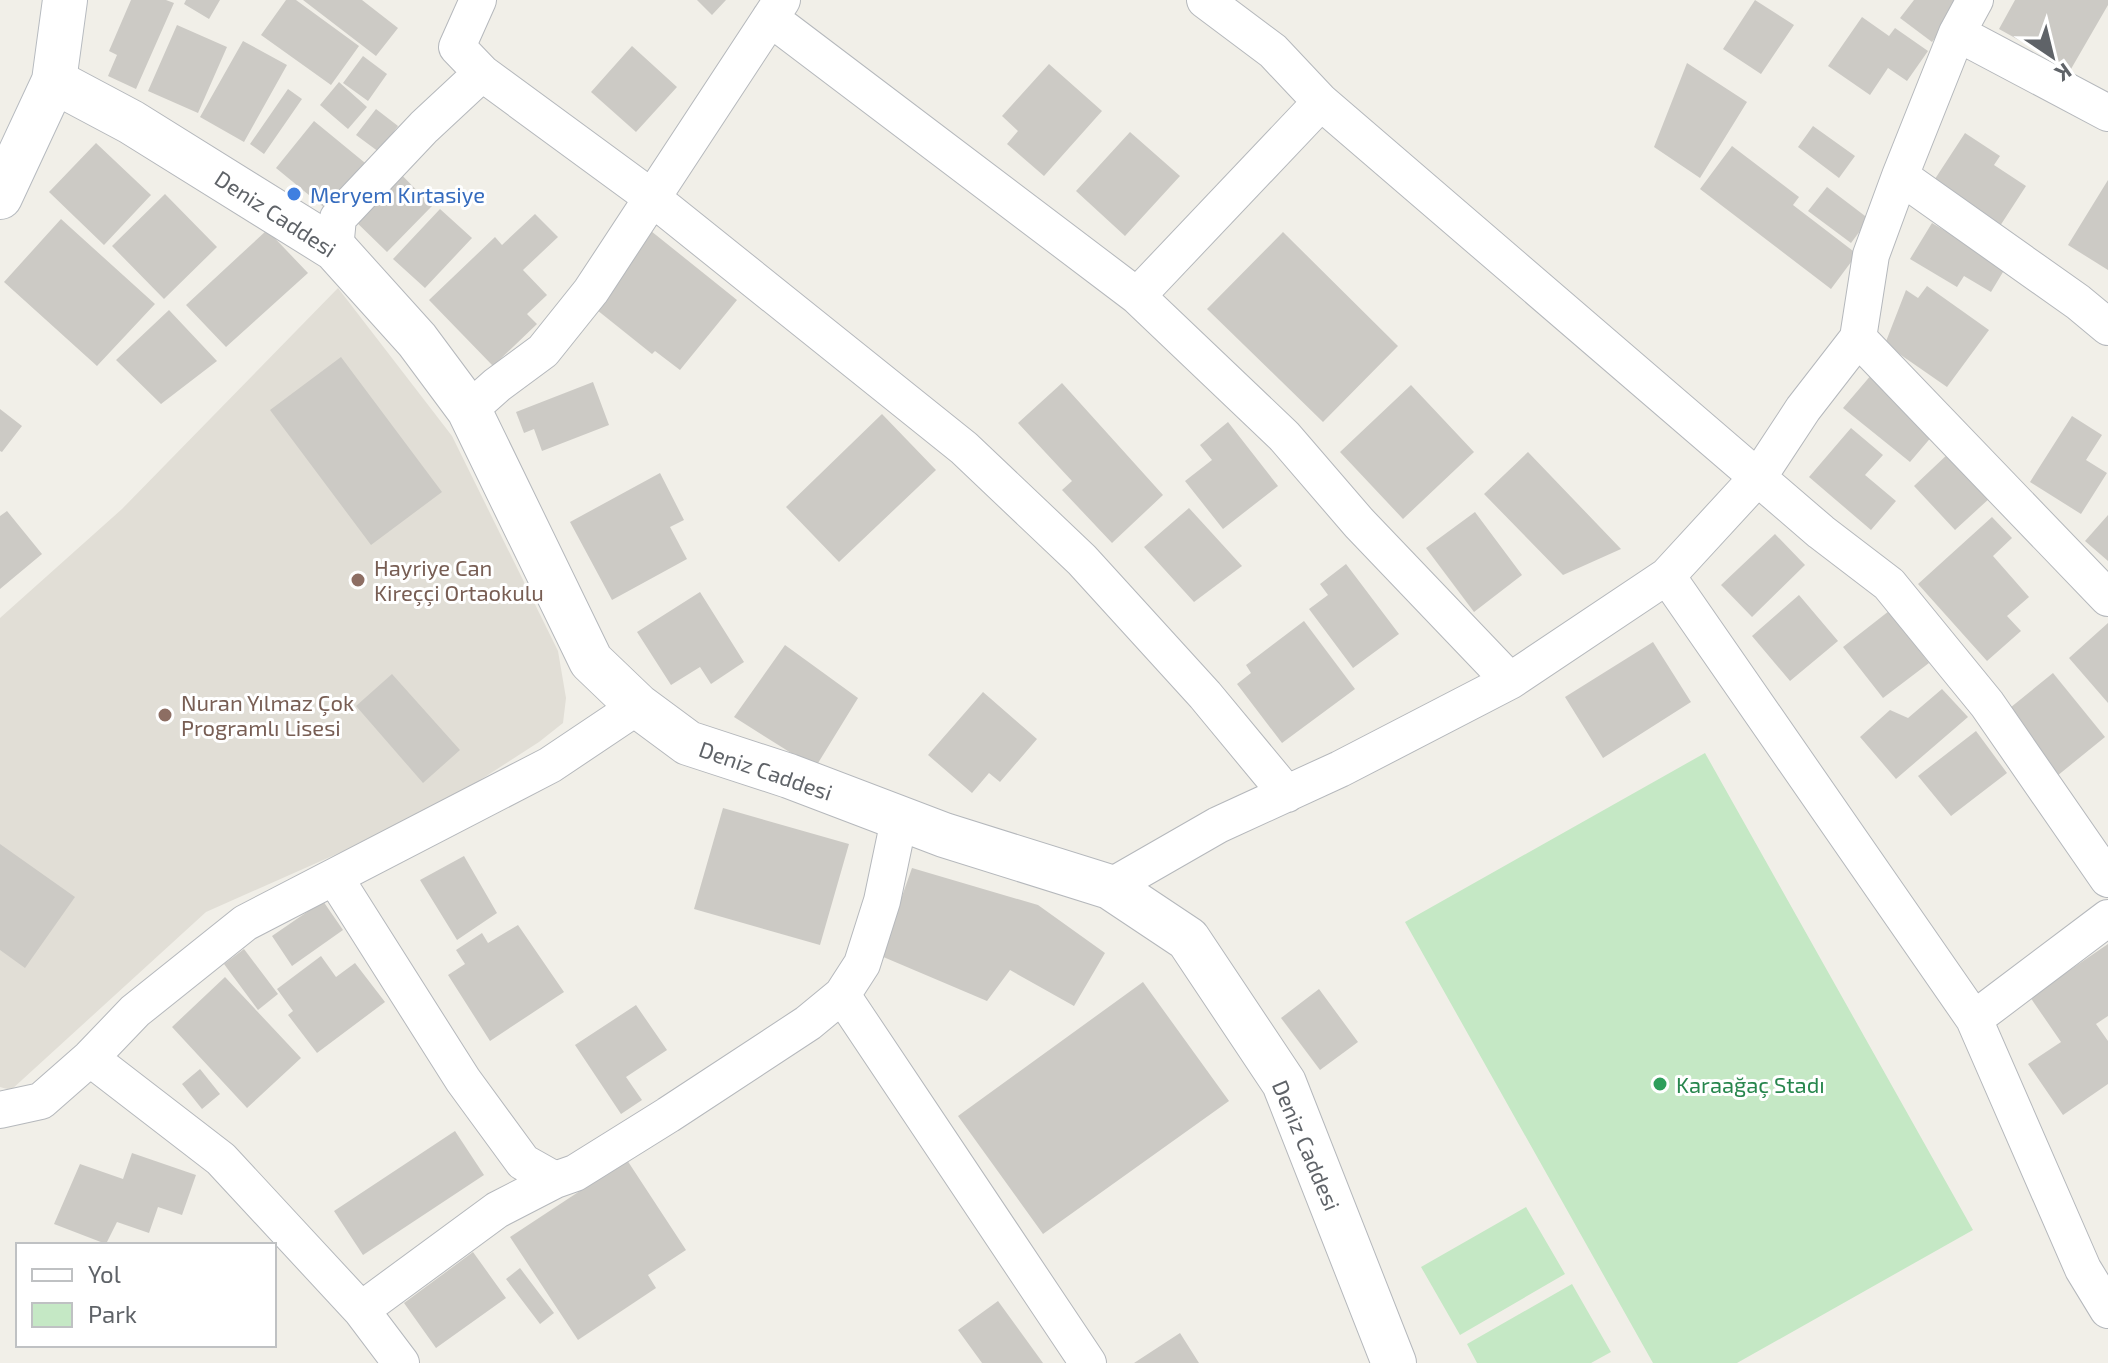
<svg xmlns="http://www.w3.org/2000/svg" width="2108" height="1363" viewBox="0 0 2108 1363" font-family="'Exo 2',sans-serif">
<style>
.education{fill:#e1ded6}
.green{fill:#c5e8c5}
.building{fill:#cccac5}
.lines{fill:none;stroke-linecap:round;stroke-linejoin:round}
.minor-casing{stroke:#b5b8bc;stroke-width:38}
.tertiary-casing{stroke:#b5b8bc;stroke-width:46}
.secondary-casing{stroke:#b6babf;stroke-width:46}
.minor{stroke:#fff;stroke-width:36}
.tertiary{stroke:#fff;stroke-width:44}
.secondary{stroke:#fff;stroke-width:44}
.shop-dot{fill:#3f7fe0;stroke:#fff;stroke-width:3}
.education-dot{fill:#8d6e63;stroke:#fff;stroke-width:3}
.leisure-dot{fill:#2e9e5b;stroke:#fff;stroke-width:3}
.labels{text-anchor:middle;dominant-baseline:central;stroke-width:6;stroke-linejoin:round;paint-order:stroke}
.shop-label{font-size:22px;fill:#366cbe;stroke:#fff;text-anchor:start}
.street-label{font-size:22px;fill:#5f6368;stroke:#fff}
.education-label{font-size:22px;fill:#785e54;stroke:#fff;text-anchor:start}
.leisure-label{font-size:22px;fill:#27864d;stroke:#fff;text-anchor:start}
</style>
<rect width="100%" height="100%" fill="#f1efe8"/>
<path class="education" d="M338,288L452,436L558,651L566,698L563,723L539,742L429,813L206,912L11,1090L0,1087V618L122,509Z"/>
<path class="green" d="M1705,753L1973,1230L1737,1363H1653L1405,922Z
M1526,1207L1565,1274L1460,1335L1421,1267Z
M1572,1284L1611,1352L1591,1363H1477L1467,1344Z"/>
<path class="building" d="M131,0H166L174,3L136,89L108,76L117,55L109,51Z
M186,0H220L209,19L184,4Z
M286,0H296L359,46L331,85L261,35Z
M303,0H362L398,28L376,56Z
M697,0H726L712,15Z
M1755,0L1794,25L1761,74L1723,49Z
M1914,0H1965L1932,42L1900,18Z
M2015,0H2108V5L2071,69L1999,29Z
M1862,17L1889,36L1895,28L1928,51L1907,81L1888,68L1870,95L1828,66Z
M177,25L227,47L198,113L148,91Z
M243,41L287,65L244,142L200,117Z
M632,46L677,87L636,132L591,92Z
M363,56L387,74L368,101L343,83Z
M1687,63L1747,102L1700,178L1654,147Z
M1049,64L1102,111L1044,176L1007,144L1018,131L1002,116Z
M339,82L367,107L348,129L320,105Z
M288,89L302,99L264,154L250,144Z
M376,109L398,126L379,152L356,135Z
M314,121L370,167L332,214L276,168Z
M1813,126L1855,156L1839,178L1798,147Z
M1130,132L1180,176L1125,236L1076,191Z
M1965,133L2000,156L1994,165L2026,186L2000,226L1933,182Z
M96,143L151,195L104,245L49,192Z
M1732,146L1799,197L1793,205L1857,254L1831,289L1700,189Z
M393,166L432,206L387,252L349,215Z
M2108,180V270L2068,245Z
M1827,187L1869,219L1851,243L1808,211Z
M165,194L217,247L164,299L112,246Z
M440,209L472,238L425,288L393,259Z
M535,214L558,237L523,270L547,295L527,314L537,324L493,366L429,300L495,237L502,245Z
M61,219L155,304L97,366L4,282Z
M1932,223L2006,267L1991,292L1964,276L1957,287L1910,259Z
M267,230L308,273L226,347L186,305Z
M651,231L737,300L680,370L655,351L652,354L592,306Z
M1283,232L1398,346L1323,422L1207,309Z
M1927,286L1989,330L1947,387L1885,344L1906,290L1918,298Z
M169,310L217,361L161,404L116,360Z
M341,357L442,492L371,545L270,410Z
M1872,374L1939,428L1910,462L1843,408Z
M593,382L609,425L542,451L534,429L524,433L516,412Z
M1062,383L1163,495L1112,543L1062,490L1072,481L1018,423Z
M1411,385L1474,452L1403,519L1340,452Z
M0,409L22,426L2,452L0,451Z
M882,414L936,470L839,562L786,507Z
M2072,416L2102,435L2086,460L2107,473L2081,514L2030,482Z
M1228,422L1278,486L1223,529L1185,481L1212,460L1200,445Z
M1851,428L1883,455L1865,475L1896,501L1871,530L1809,477Z
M1528,452L1621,549L1563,575L1484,494Z
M1950,452L1991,497L1955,530L1914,486Z
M660,473L684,520L670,527L687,559L612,600L570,522Z
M1189,508L1242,566L1194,602L1144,547Z
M7,511L42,554L0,589V516Z
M1475,512L1522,575L1474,612L1426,548Z
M2108,515V561L2085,541Z
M1992,517L2012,538L1993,556L2029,597L2007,616L2021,631L1987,661L1918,584Z
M1775,534L1805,565L1752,617L1721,585Z
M1346,564L1399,634L1353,668L1309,609L1328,595L1320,584Z
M700,592L744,662L711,684L700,667L671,685L637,632Z
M1799,595L1838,641L1790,681L1752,636Z
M1889,611L1929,663L1883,698L1843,647Z
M1304,621L1355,689L1282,743L1237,684L1251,673L1246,665Z
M2108,623V703L2069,658Z
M1653,642L1691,702L1603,758L1565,697Z
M785,645L858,698L815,768L734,717Z
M2053,673L2105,737L2057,776L2005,712Z
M392,674L460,750L423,783L356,706Z
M1942,689L1968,717L1896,779L1860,737L1890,710L1908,718Z
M983,692L1037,739L1000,782L989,773L972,793L928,755Z
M1976,731L2007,773L1951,816L1918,776Z
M723,808L849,844L820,945L694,909Z
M0,844L75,897L25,968L0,950Z
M464,856L497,913L457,940L420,880Z
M912,868L1038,905L1105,953L1074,1006L1010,970L987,1001L881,956Z
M323,901L343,930L292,966L272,936Z
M518,925L564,992L490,1041L448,975L465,964L456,950L482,933L488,943Z
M2108,944V1016L2096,1024L2108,1041V1084L2063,1115L2028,1064L2061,1042L2030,997Z
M244,949L278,994L258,1010L224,964Z
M321,956L336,977L355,963L385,1002L317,1053L288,1015L293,1011L277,989Z
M225,977L301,1058L247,1108L172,1027Z
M1143,982L1229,1101L1043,1234L958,1116Z
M1319,989L1358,1042L1320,1070L1281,1018Z
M636,1005L667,1050L626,1077L642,1100L621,1114L575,1045Z
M200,1069L220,1094L202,1109L182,1084Z
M455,1131L484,1175L363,1255L334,1211Z
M132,1153L196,1175L182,1215L158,1207L149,1233L117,1222L106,1244L54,1224L80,1164L123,1179Z
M627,1160L686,1250L648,1275L656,1288L578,1340L510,1237Z
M473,1252L506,1298L436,1348L404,1303Z
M520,1268L554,1313L540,1324L506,1279Z
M998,1301L1043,1363H982L958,1330Z
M1180,1333L1199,1363H1134Z"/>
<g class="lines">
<defs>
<path id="minor" d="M1205,0L1273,51L1321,102L1821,532L1889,584L1987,704L2108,879
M770,18L1137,296L1284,436L1359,523L1510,681
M1957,33L2108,113
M482,73L651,197L964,448L1082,560L1205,695L1287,794
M1900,176L2078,302L2108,327
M335,249L338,218L424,127L482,73L457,47L478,0
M1137,296L1321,102
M1858,338L2108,598
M469,410L497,385L543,351L591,291L782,0
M1667,576L1974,1019L2083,1269L2108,1310
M335,878L463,1080L523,1162L555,1180L575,1173L668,1115L808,1023L842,995L862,964L882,901L899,820
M1110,887L1218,825L1340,769L1510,681L1667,576L1759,476L1803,409L1858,338L1871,255L1900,176L1957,33L1975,0
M842,995L1088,1363
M1974,1019L2108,918
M90,1058L221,1159L361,1310L401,1363
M0,1110L41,1101L90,1058L135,1011L245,923L550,765L638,706
M361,1310L497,1210L555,1180"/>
<path id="tertiary" d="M54,81L131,122L335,249L417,340L469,410L591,661L638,706L688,743L789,776L944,835L1110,887L1188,939L1284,1083L1394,1363"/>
<path id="secondary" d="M0,197L54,81L65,0"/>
</defs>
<use href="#minor" class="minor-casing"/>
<use href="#tertiary" class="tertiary-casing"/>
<use href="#secondary" class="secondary-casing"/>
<use href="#minor" class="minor"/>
<use href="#tertiary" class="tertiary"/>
<use href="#secondary" class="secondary"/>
</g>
<circle class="shop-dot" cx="294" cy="194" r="8"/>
<g class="education-dot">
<circle cx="358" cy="580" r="8"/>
<circle cx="165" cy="715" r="8"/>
</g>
<circle class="leisure-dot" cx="1660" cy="1084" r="8"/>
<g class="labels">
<g class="shop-label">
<text x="310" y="194">Meryem Kırtasiye</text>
</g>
<g class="street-label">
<text transform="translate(276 213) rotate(33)">Deniz Caddesi</text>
<text transform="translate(766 770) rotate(19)">Deniz Caddesi</text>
<text transform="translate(1307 1145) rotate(67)">Deniz Caddesi</text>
</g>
<g class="education-label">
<text x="374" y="567">Hayriye Can<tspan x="374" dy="25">Kireççi Ortaokulu</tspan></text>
<text x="181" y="702">Nuran Yılmaz Çok<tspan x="181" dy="25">Programlı Lisesi</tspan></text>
</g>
<g class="leisure-label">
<text x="1676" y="1084">Karaağaç Stadı</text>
</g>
</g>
<rect x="16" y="1243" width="260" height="104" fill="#ffffff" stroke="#bfc1c3" stroke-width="2"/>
<rect x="32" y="1269" width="40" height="12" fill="#ffffff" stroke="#bfc1c3" stroke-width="2"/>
<text x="88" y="1283" font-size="24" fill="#5f6368">Yol</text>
<rect x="32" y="1303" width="40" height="24" fill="#c5e8c5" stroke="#bfc1c3" stroke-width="2"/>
<text x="88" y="1323" font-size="24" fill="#5f6368">Park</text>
<g transform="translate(2052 56) rotate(145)" stroke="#ffffff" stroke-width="6" paint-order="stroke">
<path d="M0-6L14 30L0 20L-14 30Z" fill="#5f6368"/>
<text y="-12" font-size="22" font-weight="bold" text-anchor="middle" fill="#5f6368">K</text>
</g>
</svg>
